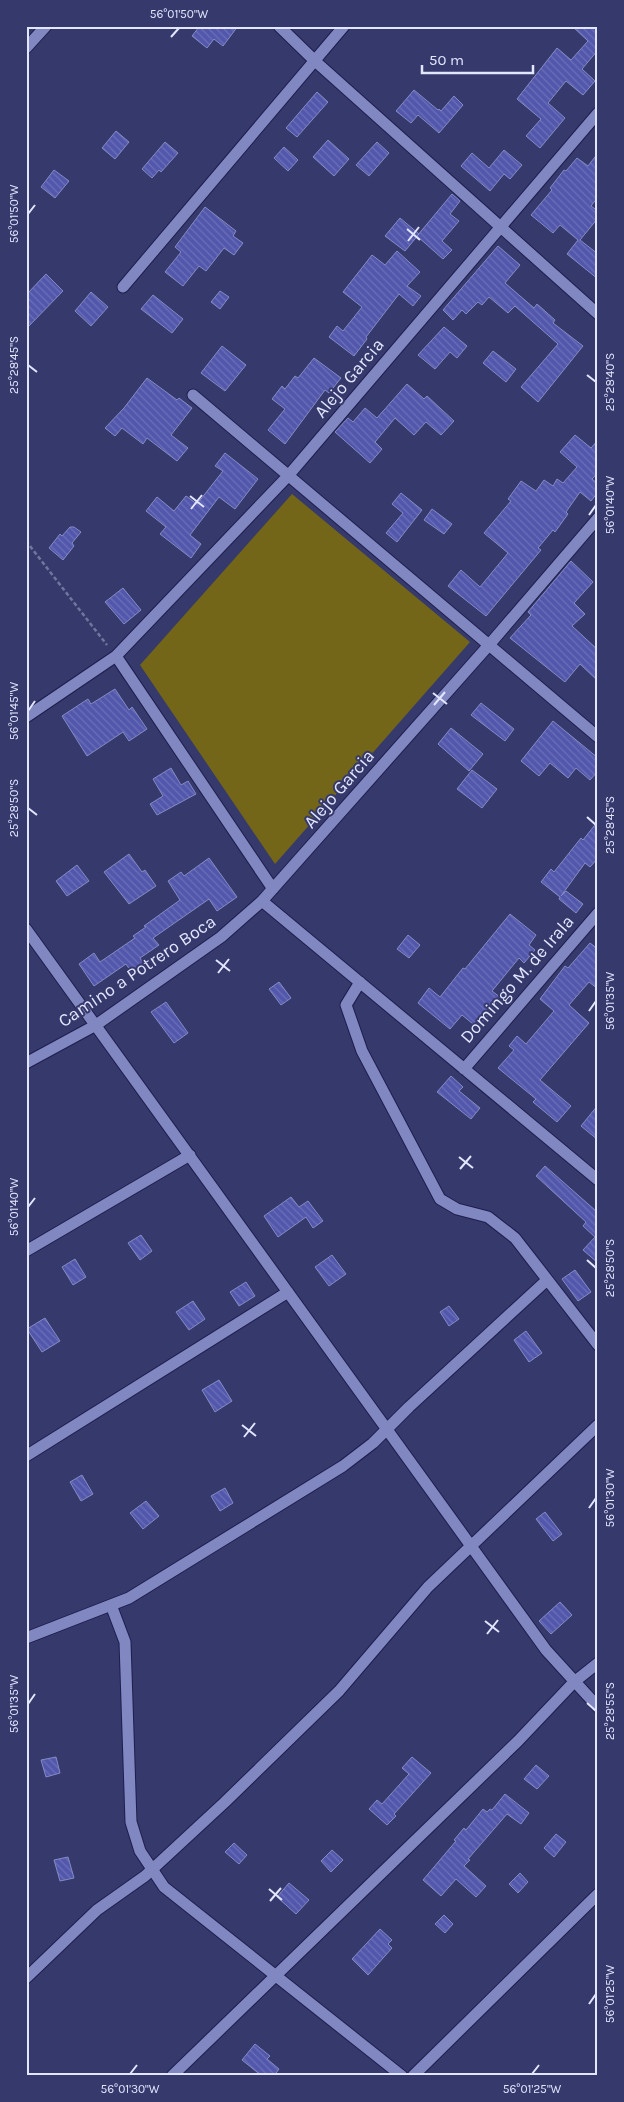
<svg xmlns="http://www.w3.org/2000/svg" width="624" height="2102" viewBox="0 0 624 2102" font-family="Karla,sans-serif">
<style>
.pitch{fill:#746618}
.building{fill:url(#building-back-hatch);stroke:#848bc4}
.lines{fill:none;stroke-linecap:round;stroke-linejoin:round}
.minor-casing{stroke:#1e1e4e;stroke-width:13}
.path{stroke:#72759e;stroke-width:2.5;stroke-dasharray:4 2.5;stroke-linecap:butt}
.minor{stroke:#8187c0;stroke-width:11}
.ticks{fill:none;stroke:#e2e6ff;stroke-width:2}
.labels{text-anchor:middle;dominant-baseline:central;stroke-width:4;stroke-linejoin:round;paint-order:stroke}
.street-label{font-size:18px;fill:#e2e6ff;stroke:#36396b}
.neatline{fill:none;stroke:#e2e6ff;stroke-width:2}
.ticks-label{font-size:12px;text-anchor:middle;fill:#e2e6ff}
</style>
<defs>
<pattern id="building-back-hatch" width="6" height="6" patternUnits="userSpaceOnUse" patternTransform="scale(1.25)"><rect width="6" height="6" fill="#5357ac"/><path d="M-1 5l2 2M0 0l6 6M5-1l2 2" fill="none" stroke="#6b6fb8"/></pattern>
</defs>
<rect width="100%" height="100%" fill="#36396b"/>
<path class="pitch" d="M292,494L470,642L275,864L140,665Z"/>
<path class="building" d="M198,26H238L223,46L214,39L207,48L192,36L199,27Z
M572,26H598V50L582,69L595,81L583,95L566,81L548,103L565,118L540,148L526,136L541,119L517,99L557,48L571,60L588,41Z
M414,90L438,110L439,109L441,111L454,96L463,105L439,133L418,115L411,123L396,111Z
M317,92L328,102L297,137L286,128Z
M116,131L129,142L115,159L102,148Z
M328,140L349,159L334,176L313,157Z
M165,142L178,153L161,172L159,170L152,178L142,169Z
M377,142L389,153L369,176L356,165Z
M284,147L298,160L288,171L274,158Z
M504,150L522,165L510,179L504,174L490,191L461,166L472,153L489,168Z
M598,153V197L591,206L598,211V218L580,240L598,254V279L567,254L578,240L560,225L553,233L531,215L552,190L550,188L564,170L566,171L577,158L588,166Z
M54,170L69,181L55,198L41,187Z
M452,194L460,201L450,214L459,221L442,241L452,250L443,259L417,236Z
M205,207L236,231L233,236L243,243L234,255L224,248L206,271L199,266L183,286L165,272L181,252L175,247Z
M400,218L419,234L405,251L385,236Z
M498,246L520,265L505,283L534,308L537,304L555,320L553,323L583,346L538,402L521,387L558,344L515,306L508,313L489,297L482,305L478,302L466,314L462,310L453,320L443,310Z
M397,251L420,272L407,286L421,296L413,306L399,294L366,337L367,339L354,356L329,337L337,326L343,331L362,307L343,292L372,255L385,265Z
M46,274L63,291L26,329V295Z
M220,291L229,297L220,309L211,302Z
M91,292L108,307L91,326L75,311Z
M153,295L183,319L172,333L141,309Z
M444,327L467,346L457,358L450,352L435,369L418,355Z
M222,346L246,365L225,391L201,373Z
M493,351L516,369L506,382L483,363Z
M314,358L341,378L329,393L325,390L285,444L268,430L285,409L272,399L282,386L285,389L295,376L298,378Z
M147,378L177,400L179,398L192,408L171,435L188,448L177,461L147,438L143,444L122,428L115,436L105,428L124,408Z
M407,384L424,399L427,396L454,421L441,435L426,422L414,435L395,418L375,442L382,449L370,463L335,432L348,418L353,422L365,408L377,418Z
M575,435L591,448L598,440V473L592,479L598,484V492L591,501L580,492L566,512L568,514L555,532L553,530L538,548L541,550L486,616L448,586L461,570L480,587L508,553L484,533L511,501L508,499L521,481L536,491L544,480L553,486L557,479L563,483L577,467L560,452Z
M225,453L258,479L235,509L219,497L190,535L201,544L191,558L160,534L166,527L146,511L157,497L174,511L186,496L197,504L223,471L215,466Z
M401,493L422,510L397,542L386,533L403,513L392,504Z
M432,509L452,524L444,534L424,520Z
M70,527H74L81,532L72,543L74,546L63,560L49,548L60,534L62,536Z
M571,561L593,582L574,603L585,614L572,626L598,650V681L580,664L565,682L510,638L531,615L528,612Z
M123,588L141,610L124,624L105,602Z
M115,689L129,710L132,707L147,729L129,741L123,732L87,756L62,716L88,699L91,704Z
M481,703L514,729L505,741L471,715Z
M553,721L598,758V771L590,780L576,768L568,778L550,763L539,776L521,761Z
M451,728L483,754L469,771L438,744Z
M171,768L181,785L188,781L196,794L157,815L150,804L163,796L153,779Z
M472,770L497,789L482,808L457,789Z
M598,821V858L590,867L585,863L561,896L566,891L583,904L576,913L559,899L560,897L541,882L551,869L554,872L581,838L583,840Z
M129,854L142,872L145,870L156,886L129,904L104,872Z
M209,858L237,897L217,911L209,899L153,938L159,945L140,958L144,964L132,973L126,964L94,986L79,964L94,953L100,962L135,938L133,936L146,927L144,926L180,900L168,881L181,872L184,876Z
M77,865L89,881L67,896L56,881Z
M510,914L536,935L529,945L535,950L524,963L519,958L492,991L501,998L478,1028L462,1015L450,1029L418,1003L429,988L440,997L463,968L465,969Z
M408,935L420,945L409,958L397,949Z
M590,943L598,949V989L589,982L569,1005L589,1023L540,1080L571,1106L557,1122L533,1102L536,1099L498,1068L514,1050L509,1046L517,1036L526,1044L554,1011L540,999L565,966L568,968Z
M279,982L291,998L281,1005L269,989Z
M166,1002L188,1033L174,1043L151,1012Z
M451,1076L463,1087L459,1091L480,1108L471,1119L437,1092Z
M598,1105V1140L581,1126Z
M545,1166L596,1211L598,1210V1263L583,1250L595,1237L583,1226L586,1222L536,1176Z
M291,1197L299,1207L308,1201L323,1221L313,1228L306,1217L278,1237L264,1216Z
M141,1235L152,1251L140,1260L128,1243Z
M332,1255L346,1274L329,1286L315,1267Z
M75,1259L86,1277L73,1285L62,1267Z
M575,1270L591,1292L578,1301L562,1279Z
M246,1282L255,1296L239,1306L230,1292Z
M193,1301L205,1319L189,1330L176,1312Z
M449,1306L459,1319L449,1326L440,1312Z
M45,1318L60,1341L42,1352L27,1329Z
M526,1331L542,1353L529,1362L514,1340Z
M219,1380L232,1401L215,1412L202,1390Z
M82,1475L93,1494L81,1501L70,1482Z
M225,1488L233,1503L220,1511L211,1496Z
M146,1501L159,1516L143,1529L130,1513Z
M545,1512L562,1534L553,1541L536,1519Z
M560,1602L572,1615L551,1634L539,1621Z
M56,1757L60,1773L46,1777L41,1760Z
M412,1757L431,1773L394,1814L396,1816L387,1825L369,1809L377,1800L382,1804L409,1774L402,1768Z
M536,1765L549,1776L537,1789L524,1779Z
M505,1794L529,1813L521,1824L507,1814L468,1859L470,1860L464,1866L486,1886L476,1897L456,1879L441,1896L423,1880L456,1841L454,1840L464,1828L466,1830L483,1809L487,1812L490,1809L492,1810Z
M556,1834L566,1842L554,1857L544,1848Z
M234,1843L247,1855L239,1864L225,1852Z
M332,1850L343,1860L331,1872L321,1861Z
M68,1857L74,1878L60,1881L54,1860Z
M520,1873L528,1882L518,1893L509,1884Z
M289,1883L309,1900L296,1914L277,1897Z
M444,1915L453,1924L445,1933L435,1924Z
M380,1929L392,1940L388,1944L392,1948L368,1975L352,1959Z
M255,2044L270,2056L267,2059L279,2069L274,2076H262L242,2060Z"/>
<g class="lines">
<defs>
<path id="minor" d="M279,26L315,61L598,314
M26,48L46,26
M123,287L344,26
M193,395L598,737
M116,656L273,889
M26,717L116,656L288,476L598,113
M262,901L598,1180
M26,929L546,1650L598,1707
M360,982L346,1005L362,1051L440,1199L457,1209L488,1217L515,1238L598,1345
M26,1063L96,1025L221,937L262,901L489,645L598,518
M464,1069L598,913
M26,1251L190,1155
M26,1456L288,1292
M111,1605L125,1642L131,1822L140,1851L164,1887L402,2076
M26,1638L129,1598L343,1466L373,1443L409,1407L547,1280
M26,1978L97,1910L145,1876L225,1802L339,1691L428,1587L598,1425
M172,2076L518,1741L574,1682L598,1663
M413,2076L598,1894"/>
</defs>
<use href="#minor" class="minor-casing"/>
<path class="path" d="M26,541L107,645"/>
<use href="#minor" class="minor"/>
</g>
<path class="ticks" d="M171,37L179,28M28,214L35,205M407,229L420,240M408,241L419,227M28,365L37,372M587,375L596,382M190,496L204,507M191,509L202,495M589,515L596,505M433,693L447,704M434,705L445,692M28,711L35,701M28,808L37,815M587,817L596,825M216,960L230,971M218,973L229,959M589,1011L596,1001M459,1157L473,1168M460,1169L471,1156M28,1207L35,1198M587,1260L596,1268M242,1425L256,1436M244,1437L255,1423M589,1508L596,1498M485,1621L499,1632M487,1634L498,1620M587,1703L596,1711M28,1704L35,1694M269,1889L282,1900M270,1901L281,1888M589,2004L596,1994M130,2074L137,2065M532,2074L539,2065"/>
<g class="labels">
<g class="street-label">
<text transform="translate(349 378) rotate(-50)">Alejo Garcia</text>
<text transform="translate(339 789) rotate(-49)">Alejo Garcia</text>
<text transform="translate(137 971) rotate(-34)">Camino a Potrero Boca</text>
<text transform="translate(517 979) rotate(-49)">Domingo M. de Irala</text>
</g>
</g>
<rect width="624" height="2102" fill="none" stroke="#36396b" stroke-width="55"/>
<path d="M422 65v8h111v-8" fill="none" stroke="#e2e6ff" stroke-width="2.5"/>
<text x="429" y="65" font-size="15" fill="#e2e6ff" stroke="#36396b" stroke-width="4" paint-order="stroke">50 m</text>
<rect x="28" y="28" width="568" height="2046" class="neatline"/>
<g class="ticks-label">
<text x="179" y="18">56°01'50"W</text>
<text transform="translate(14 214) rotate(-90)" y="4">56°01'50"W</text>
<text transform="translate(14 365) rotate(-90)" y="4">25°28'45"S</text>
<text transform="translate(610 382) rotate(-90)" y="4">25°28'40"S</text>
<text transform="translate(610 505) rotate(-90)" y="4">56°01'40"W</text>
<text transform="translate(14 711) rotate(-90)" y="4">56°01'45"W</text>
<text transform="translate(14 808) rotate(-90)" y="4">25°28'50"S</text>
<text transform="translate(610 825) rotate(-90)" y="4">25°28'45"S</text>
<text transform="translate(610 1001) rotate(-90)" y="4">56°01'35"W</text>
<text transform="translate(14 1207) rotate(-90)" y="4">56°01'40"W</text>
<text transform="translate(610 1268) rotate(-90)" y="4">25°28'50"S</text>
<text transform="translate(610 1498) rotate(-90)" y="4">56°01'30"W</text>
<text transform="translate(14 1704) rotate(-90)" y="4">56°01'35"W</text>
<text transform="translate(610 1711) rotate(-90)" y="4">25°28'55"S</text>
<text transform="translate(610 1994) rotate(-90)" y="4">56°01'25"W</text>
<text x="130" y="2093">56°01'30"W</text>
<text x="532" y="2093">56°01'25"W</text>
</g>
</svg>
